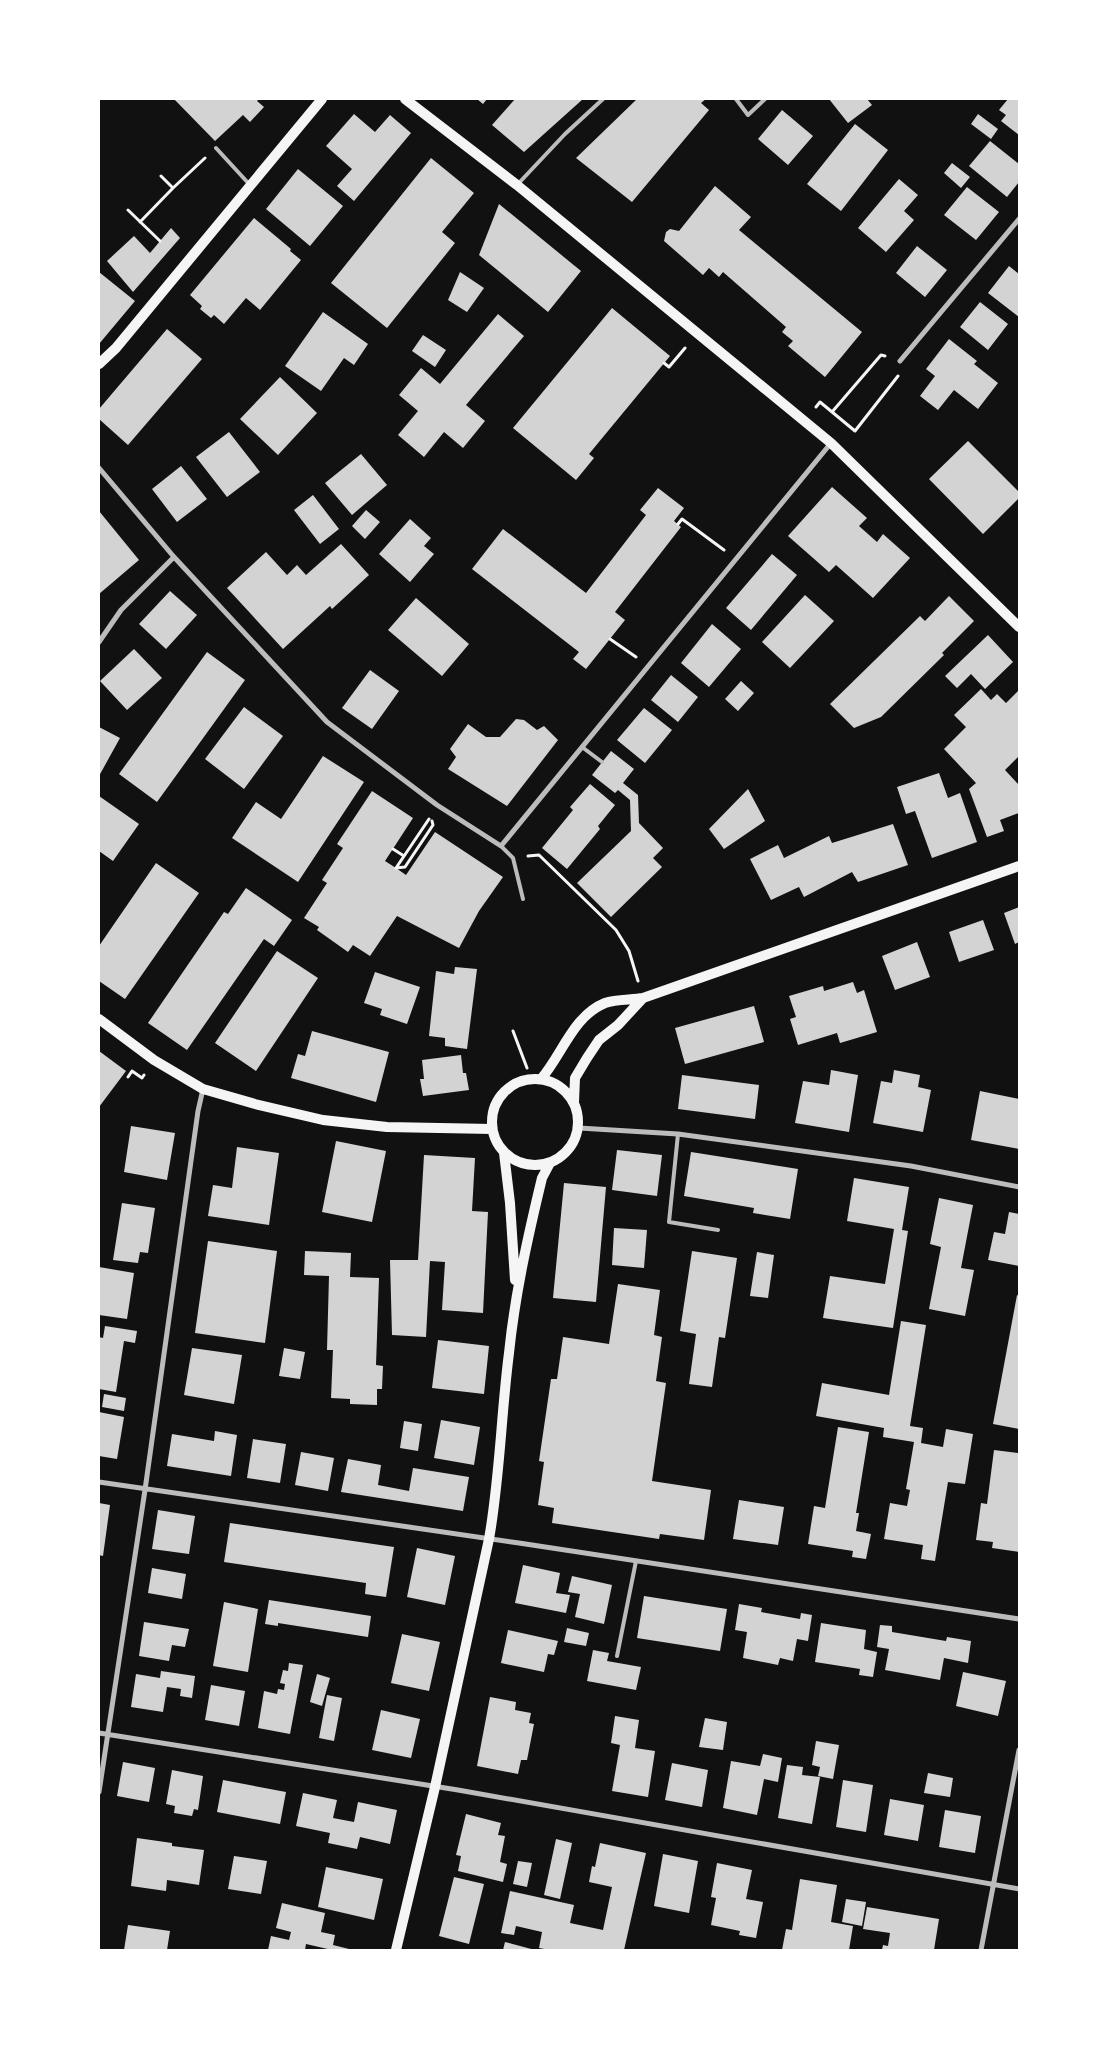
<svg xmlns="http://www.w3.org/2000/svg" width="1118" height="2049" viewBox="0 0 1118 2049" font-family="Roboto,sans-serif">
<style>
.building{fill:#d3d3d3}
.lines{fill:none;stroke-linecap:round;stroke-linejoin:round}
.path{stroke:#f5f5f5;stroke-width:3}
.service{stroke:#bcbcbc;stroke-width:4}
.minor{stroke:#bcbcbc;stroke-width:5}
.secondary{stroke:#f5f5f5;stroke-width:10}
</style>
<rect width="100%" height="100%" fill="#111"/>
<path class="building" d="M174,99H259L257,101L264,107L250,122L243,115L215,141Z
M477,99H487L483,104Z
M515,99H583L524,152L492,125Z
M637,99H706L701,103L709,110L632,202L576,158Z
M829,99H867L872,105L848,123Z
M1008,99H1019V135L1001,121L1006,115L999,110Z
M782,110L813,136L788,165L758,139Z
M354,114L375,132L390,115L411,133L354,201L337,186L352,169L326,146Z
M978,114L998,129L991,139L971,124Z
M855,124L888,150L841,211L807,184Z
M990,141L1019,164V182L1007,197L969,166Z
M431,158L474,193L442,232L455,243L387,328L331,283Z
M952,163L970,177L961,188L944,173Z
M298,169L343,206L310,246L266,209Z
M899,179L918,195L904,211L914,220L886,252L858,228Z
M715,186L751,217L739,230L862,332L825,377L788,346L793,341L782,332L786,327L723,272L719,277L709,268L703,275L664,241L666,232L670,229L679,231Z
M967,187L999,212L976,240L944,215Z
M499,204L581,271L548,312L479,255Z
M254,218L291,249L290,251L301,260L260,310L246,298L224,324L214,315L211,318L200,309L202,306L190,295Z
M171,228L180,238L133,292L107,261L134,236L150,253Z
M917,246L947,270L925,297L896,273Z
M1009,266L1019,274V317L988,293Z
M99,272L135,301L99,344Z
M460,272L484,288L467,312L448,300Z
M980,302L1008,324L988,350L960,327Z
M612,308L670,356L589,454L594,458L576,480L513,428Z
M323,312L368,344L354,365L344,358L321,391L285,366Z
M498,314L524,336L466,405L485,421L463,448L444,432L424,457L398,435L418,411L399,395L421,368L440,384Z
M167,329L202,359L128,445L99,419V409Z
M423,335L446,350L435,367L412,351Z
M949,339L977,361L974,364L998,383L978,409L954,390L938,410L920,396L935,376L926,369Z
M280,377L317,413L278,455L240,419Z
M229,432L260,472L227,497L196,457Z
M968,441L1019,492V498L983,534L929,479Z
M361,454L387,485L352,515L325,483Z
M181,466L207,499L177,522L152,489Z
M832,487L867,518L859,526L877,542L883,534L910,558L873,598L836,565L829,572L788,536Z
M658,488L684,508L674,521L681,527L615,612L625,620L586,669L573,659L579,652L472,569L503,529L586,593L646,515L640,510Z
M313,495L339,529L320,544L294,510Z
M366,510L380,522L365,539L352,526Z
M99,511L139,560L99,594Z
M410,519L431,538L424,546L434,554L410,582L379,554Z
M341,544L369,575L332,609L330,606L283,649L227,588L266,552L287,575L297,565L306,575Z
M772,554L797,575L751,630L726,608Z
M170,591L197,615L166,649L139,624Z
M805,595L834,621L790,668L762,642Z
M949,596L974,621L942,653L944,655L881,717L854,728L830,704L920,616L925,621Z
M416,598L469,644L442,676L388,630Z
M712,624L741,649L709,687L681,663Z
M988,635L1013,662L985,689L971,674L957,688L945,676Z
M134,649L162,678L127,710L100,681Z
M207,652L245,680L157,802L119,774Z
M370,670L399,691L372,729L342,708Z
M671,675L698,697L678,722L651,700Z
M741,681L754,693L738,711L725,699Z
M981,689L991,700L997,694L1006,703L1019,690V756L1005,770L1019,785V813L1000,820L1004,831L987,837L969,789L976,783L944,749L966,727L954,715Z
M244,707L283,736L244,789L205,759Z
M644,708L672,730L645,763L617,740Z
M516,719L524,720L537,730L544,726L558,740L507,806L448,769L456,757L450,749L468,724L486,737H500Z
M99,727L120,738L99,776Z
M611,751L634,769L623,783L638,795L639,823L663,848L653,858L662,867L611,917L577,883L631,831L630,800L618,790L615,793L592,775Z
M323,756L364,782L298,882L232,838L256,802L281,819Z
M939,773L948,798L960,793L977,842L932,858L915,811L906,814L897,787Z
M590,784L615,805L598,826L600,829L567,869L542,848L573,810L570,807Z
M748,789L765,821L724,849L709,829Z
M372,791L413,818L385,861L396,868L406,875L435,832L503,877L479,911L459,948L397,916L370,956L353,945L348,952L317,930L319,927L304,918L327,883L322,880L343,848L337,844Z
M99,796L139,824L113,861L99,851Z
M893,824L908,865L858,882L852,872L804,897L799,887L771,900L750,859L778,845L784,858L829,836L832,843Z
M156,863L199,893L125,999L99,981V946Z
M246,888L292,920L274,946L264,939L187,1050L148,1023L224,912L228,914Z
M1019,907V942L1015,944L1004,913Z
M983,920L994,950L959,962L949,932Z
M917,942L930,977L895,990L882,956Z
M277,951L318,978L256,1071L215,1043Z
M455,967L477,969L467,1049L445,1046V1038L429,1036L436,971L454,974Z
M375,972L420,987L407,1024L380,1015L382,1009L364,1003Z
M853,982L857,993L864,990L877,1032L840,1043L837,1033L798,1045L790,1019L796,1017L789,996L823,986L824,991Z
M754,1006L764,1042L685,1064L675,1028Z
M312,1031L389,1052L376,1102L291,1078L298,1054L305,1056Z
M99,1051L126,1071L99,1107Z
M461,1055L463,1073H466L469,1090L423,1096L420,1079H424L422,1060Z
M831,1070L858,1075L849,1132L795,1123L803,1081L829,1085Z
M894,1070L920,1075L918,1087L931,1090L923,1132L873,1123L881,1081L892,1083Z
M682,1075L759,1085L755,1119L678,1109Z
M980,1091L1019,1099V1149L971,1140Z
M131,1126L175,1133L167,1180L124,1172Z
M336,1141L386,1151L372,1222L322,1212Z
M237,1147L279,1153L269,1225L208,1216L213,1185L232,1188Z
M617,1150L662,1155L657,1196L612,1190Z
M691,1152L798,1169L790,1219L753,1213L754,1208L684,1196Z
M424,1155L475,1158L472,1211L488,1212L483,1313L442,1310L445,1262L430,1261L426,1337L392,1335L390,1260H418Z
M854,1178L909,1187L902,1230L908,1231L893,1328L823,1318L830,1276L885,1284L894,1229L847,1221Z
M564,1183L606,1187L596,1302L553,1298Z
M939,1198L973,1205L961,1268L974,1270L965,1316L929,1309L941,1247L930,1244Z
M122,1203L155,1208L148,1253L140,1252L138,1263L113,1260Z
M1009,1212L1019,1214V1266L988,1260L994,1232L1005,1234Z
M614,1228L647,1230L644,1268L612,1265Z
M208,1241L277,1251L265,1343L195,1333Z
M305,1251L351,1253L350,1277L379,1278L376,1365L383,1366L382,1389H377V1405L350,1404V1399L331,1398L333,1350H327L329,1276L304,1275Z
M692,1251L737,1258L725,1338L719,1337L712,1387L689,1384L696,1334L680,1331Z
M757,1252L774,1255L768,1298L750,1296Z
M99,1267L134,1273L127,1319L99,1315Z
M618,1284L660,1290L654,1335L662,1337L656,1381L666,1383L652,1481L711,1490L704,1540L660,1534L659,1539L552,1523L554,1508L538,1505L544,1462L539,1461L551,1379H557L563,1337L609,1344Z
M1017,1295L1019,1296V1429L993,1424Z
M901,1321L926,1325L910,1426L923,1428L921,1443L943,1447L946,1429L973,1434L965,1484L948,1482L935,1561L921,1559L923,1545L884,1539L890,1503L907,1506L910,1490L906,1489L914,1442L883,1437L884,1428L816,1416L822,1383L889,1395Z
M105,1326L137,1331L135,1343L124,1341L116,1392L99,1389V1337L103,1338Z
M438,1340L489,1346L484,1394L432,1388Z
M192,1348L242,1355L234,1404L184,1395Z
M284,1348L305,1352L300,1379L279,1376Z
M104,1394L126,1398L124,1411L102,1407Z
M99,1412L124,1417L117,1459L99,1456Z
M441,1420L480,1427L474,1465L434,1458Z
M404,1421L422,1424L418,1451L400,1448Z
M838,1427L869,1432L856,1513H859L856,1531L871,1534L866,1559L852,1557L853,1551L808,1544L814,1506L825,1508Z
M215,1431L237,1435L231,1476L167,1466L172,1434L214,1441Z
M253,1439L286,1444L280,1483L247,1478Z
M994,1450L1019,1453V1552L992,1548L993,1542L976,1540L981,1503L987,1504Z
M301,1452L334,1458L328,1491L295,1485Z
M348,1459L381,1465L378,1485L409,1491L413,1468L469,1477L463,1511L341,1492Z
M739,1500L784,1507L778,1545L733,1539Z
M99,1503L110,1505L103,1556L99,1555Z
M158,1510L195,1516L189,1554L152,1549Z
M230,1523L394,1547L386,1597L365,1594L366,1583L224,1562Z
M417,1548L455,1556L445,1605L407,1597Z
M523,1565L560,1573L556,1593L570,1595L566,1613L515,1603Z
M152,1568L186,1574L182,1599L148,1593Z
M572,1576L612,1585L604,1624L575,1617L580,1594L568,1592Z
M644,1596L727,1609L720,1651L637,1638Z
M269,1600L371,1616L368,1637L278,1623V1626L265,1624Z
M224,1602L258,1609L248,1672L213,1666Z
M739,1604L762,1608L761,1612L800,1619L801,1613L812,1615L808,1641L797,1639L793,1661L780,1658L778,1665L743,1658L747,1632L735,1630Z
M144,1622L189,1629L185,1647L172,1645L169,1661L139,1656Z
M821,1623L866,1630L864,1649L877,1652L873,1677L859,1675L860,1669L815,1662Z
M880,1625L892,1626V1632L946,1641L947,1637L971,1641L968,1663L944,1658L940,1680L885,1670L889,1649L877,1647Z
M567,1628L589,1633L586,1646L564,1642Z
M508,1630L558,1641L554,1655L548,1654L544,1672L501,1663Z
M402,1634L440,1642L429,1691L391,1683Z
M593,1650L609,1653L607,1661L641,1667L636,1690L587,1681Z
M289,1663L303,1665L290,1734L258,1728L264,1691L277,1694L278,1689L284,1690L285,1684L280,1683L283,1670L288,1671Z
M161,1671L195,1676L192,1698L180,1696L181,1689L167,1687L163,1712L131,1707L136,1674L160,1678Z
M963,1672L1006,1681L998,1716L956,1706Z
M317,1674L330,1678L322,1706L310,1702Z
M211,1685L245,1691L239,1726L205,1720Z
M327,1695L342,1698L334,1741L319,1738Z
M490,1697L516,1702L515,1710L531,1713L529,1723L534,1724L527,1760H521L518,1774L477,1766Z
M381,1710L420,1719L411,1758L372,1750Z
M615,1716L639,1720L635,1748L655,1751L648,1797L612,1791L620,1745L611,1743Z
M705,1718L727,1722L723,1750L699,1747Z
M816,1741L839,1745L833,1779L818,1776L820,1767L812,1765Z
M763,1754L782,1758L778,1782L764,1779L757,1815L723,1808L731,1761L760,1766Z
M123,1762L155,1768L149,1802L117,1796Z
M672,1763L708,1770L702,1807L665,1800Z
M787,1765L803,1767L802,1775L820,1777L812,1824L778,1818Z
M172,1770L203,1776L198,1810L194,1809L192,1816L174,1813L175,1806L166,1804Z
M928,1773L953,1778L950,1797L924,1793Z
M223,1780L286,1792L280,1824L217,1812Z
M843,1780L873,1785L866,1832L836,1827Z
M303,1793L337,1800L333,1818L354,1822L358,1802L397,1810L390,1844L360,1837L357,1849L328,1843L330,1833L296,1826Z
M890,1799L924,1805L918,1841L884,1835Z
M945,1810L981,1816L975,1853L939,1847Z
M466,1814L501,1823L498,1835L505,1836L500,1862L507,1864L503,1882L458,1871L461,1856L456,1855Z
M137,1838L172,1843V1846L204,1850L199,1885L167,1880L166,1891L131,1886Z
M556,1839L572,1843L560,1899L544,1895Z
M600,1843L646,1853L624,1950H550L539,1948L542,1932L516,1926L514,1935L501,1933L510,1891L574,1905L570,1923L603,1930L612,1887L589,1882L592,1866L595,1867Z
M663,1854L698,1861L689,1913L654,1906Z
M234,1856L267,1861L261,1894L228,1889Z
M518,1861L532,1863L527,1887L513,1884Z
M717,1863L752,1870L746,1899L763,1902L756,1938L739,1935L740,1931L711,1925L716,1898L711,1897Z
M326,1867L383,1879L374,1920L318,1907Z
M454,1877L484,1884L469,1944L439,1936Z
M800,1879L837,1885L831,1922L853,1926L849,1950H782L786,1929L792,1930Z
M846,1899L866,1902L862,1926L842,1922Z
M282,1903L325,1913L321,1932L335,1935L333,1945L353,1950H332L306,1944L305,1950H268L271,1936L289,1940L291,1932L276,1928Z
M867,1907L939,1919L934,1950H882L883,1945L888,1946L890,1933L863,1929Z
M128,1925L170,1931L167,1950H124Z
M505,1942L535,1950H503Z"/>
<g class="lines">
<path class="path" d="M173,188L205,158
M128,210L160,241
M140,222L173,188L161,176
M664,363L669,367L685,348
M816,407L820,402L855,431L898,376
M832,412L881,355L885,356
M678,524L682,519L724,550
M610,639L636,657
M393,849L404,856
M528,856L539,855L616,930L629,951L638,981
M396,868L429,819
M396,868L405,867L433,825L432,821
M513,1031L527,1068
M128,1077L132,1071L142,1078L144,1075"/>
<path class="service" d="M736,99L748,115L765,99
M216,148L250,185
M517,185L565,134L603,99
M582,747L602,762
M501,846L513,858L523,899
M678,1134L669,1222L718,1230
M617,1656L636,1561"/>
<path class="minor" d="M900,361L1019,219
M99,468L174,557L327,722L437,805L501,846L831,443
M99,642L121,610L174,557
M579,1128L678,1134L911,1166L1019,1187
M99,1482L519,1543L1019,1619
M99,1733L458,1790L1019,1889
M99,1792L145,1490L198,1111L203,1089
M981,1950L1019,1750"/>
<path class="secondary" d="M405,99L517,185L831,443L1019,627
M99,364L116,348L322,99
M99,1019L154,1060L203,1089L255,1104L323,1120L387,1127L492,1129
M492 1122a43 43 0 1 1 86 0a43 43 0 1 1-86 0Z
M541,1079C562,1055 573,1016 605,1003C616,999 631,1000 643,998L1019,866
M574,1102L575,1078L587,1058L599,1040L618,1025L643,998
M504,1153L510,1203L515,1280
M396,1950L435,1787L489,1539C500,1477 501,1415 509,1353C515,1294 528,1236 542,1178L550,1163"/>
</g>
<rect width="1118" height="2049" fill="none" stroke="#ffffff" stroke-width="200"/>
</svg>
